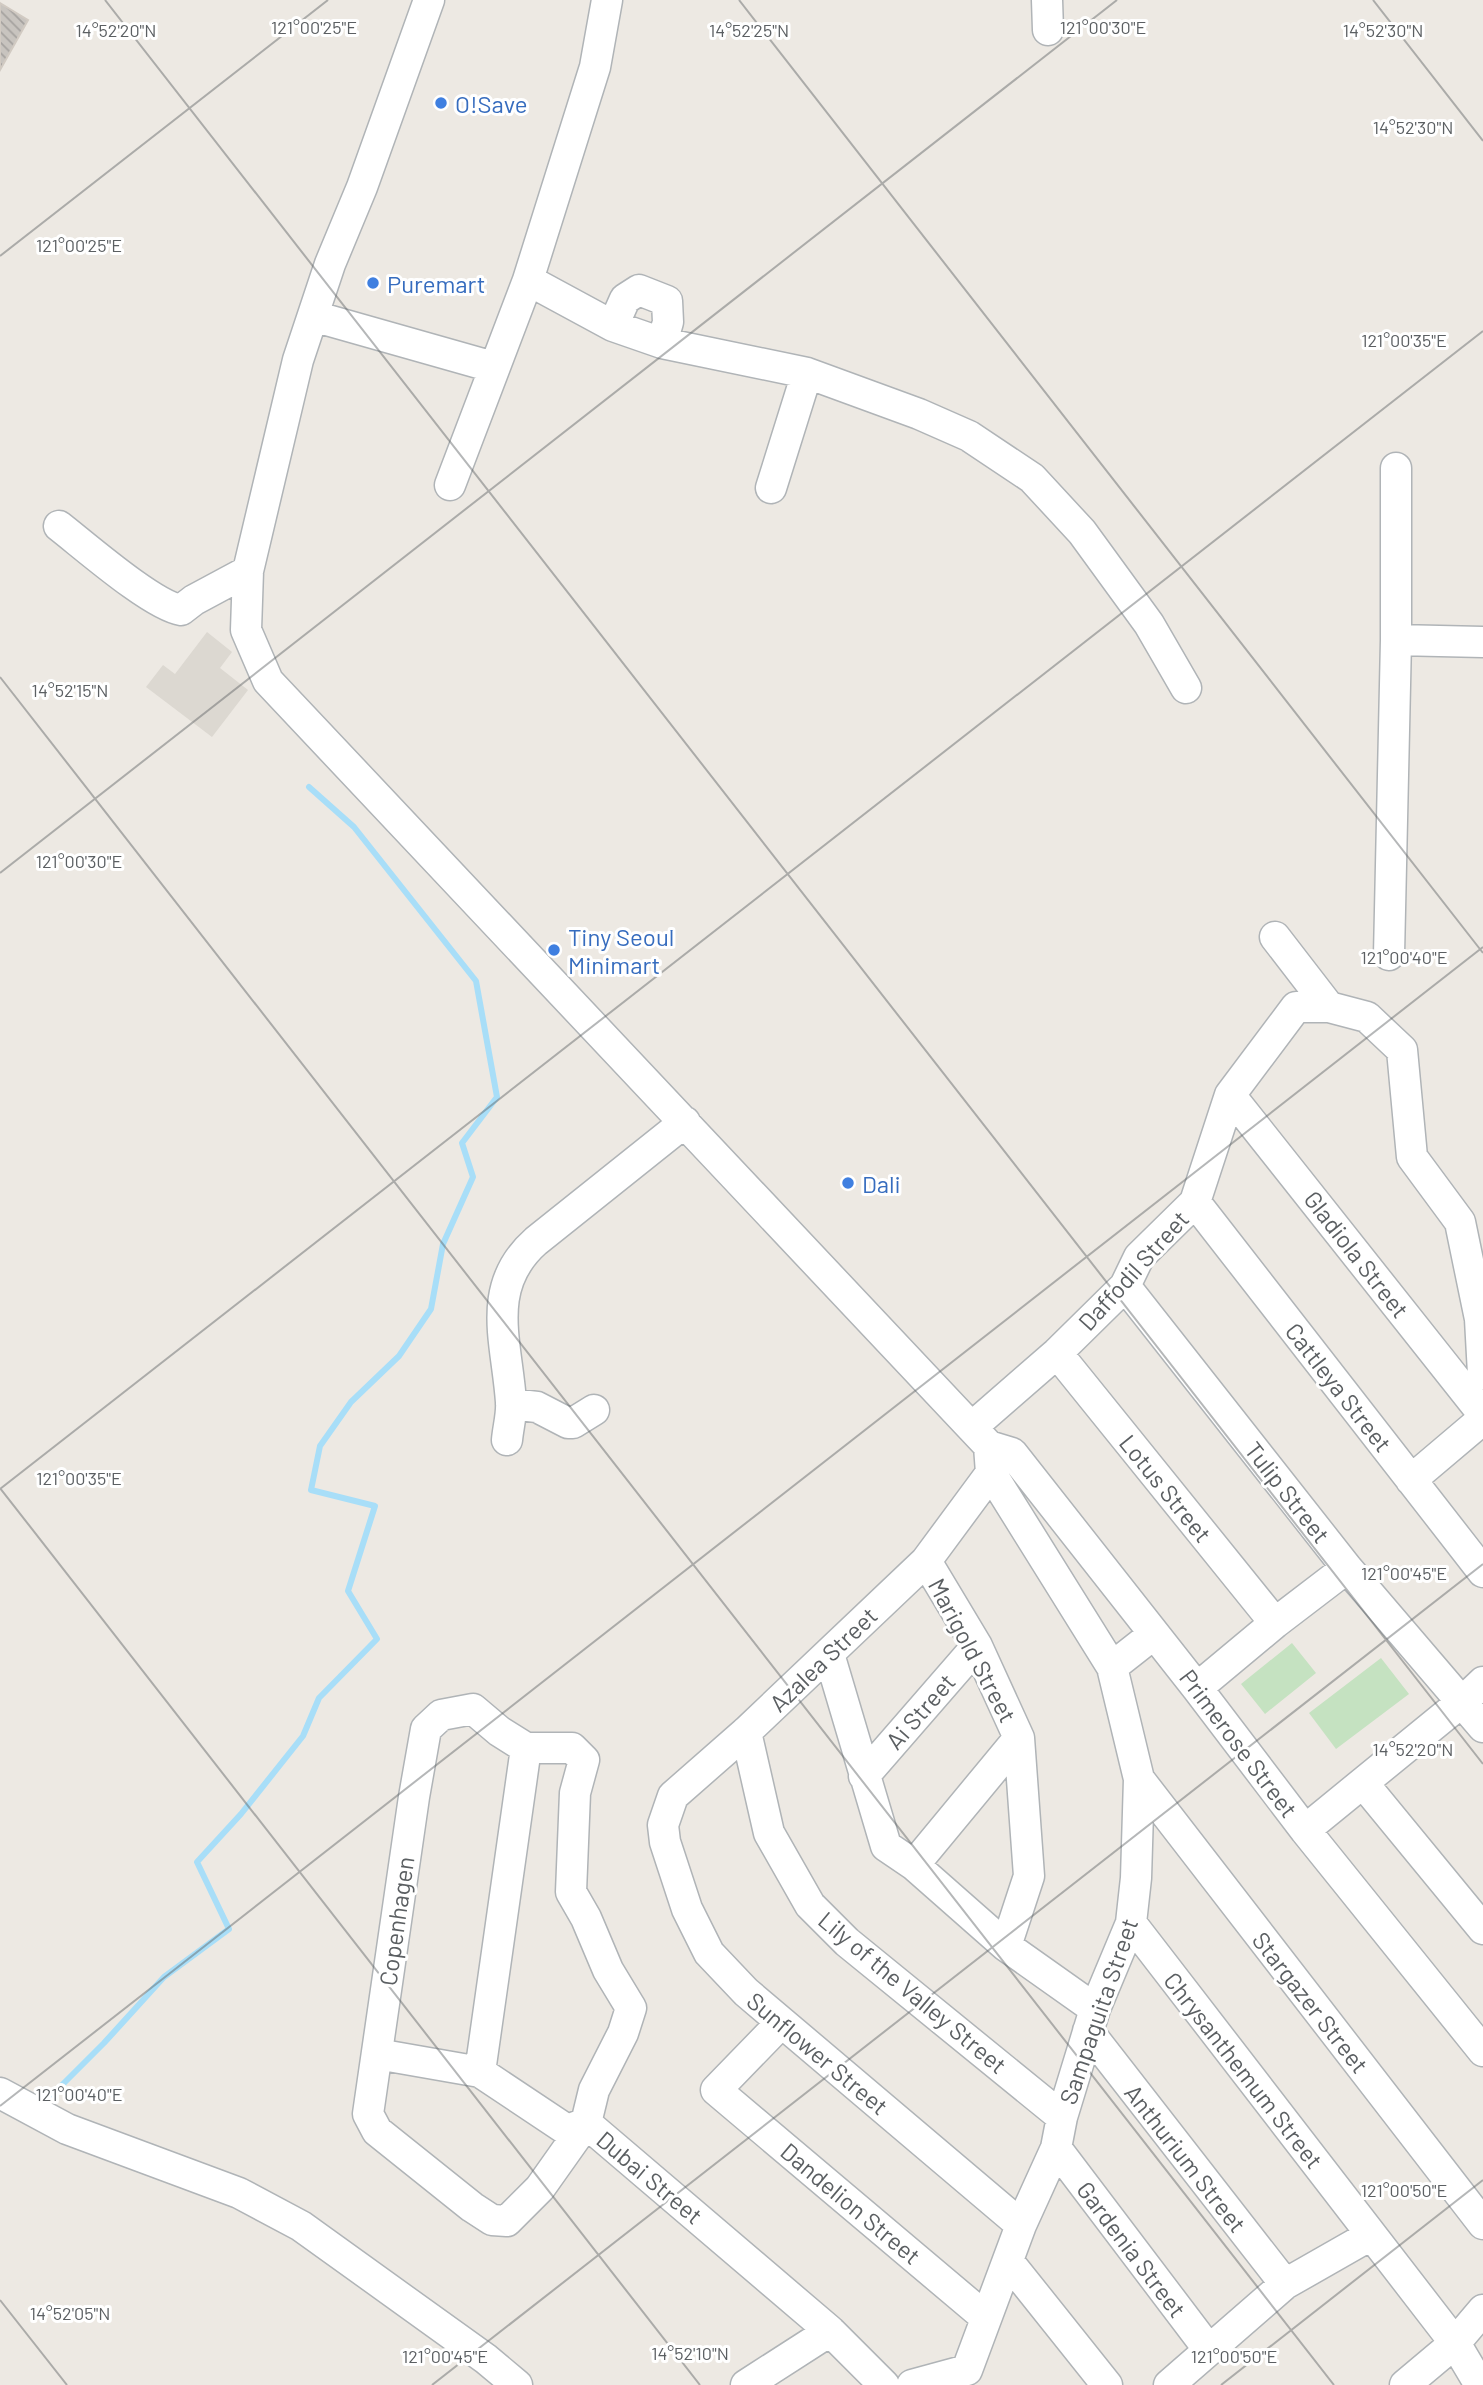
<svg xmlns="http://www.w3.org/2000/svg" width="1483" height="2385" viewBox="0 0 1483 2385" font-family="Barlow,sans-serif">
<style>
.education{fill:#dcd8d1}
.green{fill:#c5e2c1}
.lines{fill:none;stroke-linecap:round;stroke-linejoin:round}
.stream{stroke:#a8def8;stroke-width:6}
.building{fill:url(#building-back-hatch);stroke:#d1cac2;stroke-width:2}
.minor-casing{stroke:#b0b4b7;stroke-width:33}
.minor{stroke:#fff;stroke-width:30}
.ticks{fill:none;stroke:#5b5f62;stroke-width:2;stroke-opacity:0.45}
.shop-dot{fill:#3f7fe0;stroke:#fff;stroke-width:2.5}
.labels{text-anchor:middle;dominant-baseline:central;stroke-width:6;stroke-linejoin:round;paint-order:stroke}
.shop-label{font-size:24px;fill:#366cbe;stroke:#fff;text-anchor:start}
.street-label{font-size:24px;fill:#5b5f62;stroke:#fff}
.ticks-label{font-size:18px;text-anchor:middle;fill:#5b5f62;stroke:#fff;stroke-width:6;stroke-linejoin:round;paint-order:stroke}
</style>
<defs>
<pattern id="building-back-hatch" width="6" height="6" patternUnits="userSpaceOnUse" patternTransform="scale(1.75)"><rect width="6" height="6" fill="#c8c4bf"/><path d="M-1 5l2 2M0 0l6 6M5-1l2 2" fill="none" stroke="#a5a29f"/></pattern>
</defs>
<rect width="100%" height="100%" fill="#ede9e3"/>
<path class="education" d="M207,632L232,652L220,668L248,690L212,737L146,687L163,665L175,674Z"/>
<path class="green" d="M1292,1643L1316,1673L1265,1714L1241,1684Z
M1381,1658L1409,1694L1336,1749L1309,1713Z"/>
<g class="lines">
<path class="stream" d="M41,2106L104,2043L164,1977L229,1929L197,1862L241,1814L303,1736L319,1698L377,1639L348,1591L375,1506L311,1490L320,1446L351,1402L399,1356L431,1309L443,1244L473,1177L462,1143L497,1097L476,981L354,827L309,787"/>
</g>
<path class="building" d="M0,3L28,20L0,70Z"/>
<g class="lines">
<defs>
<path id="minor" d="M429,0L362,187L330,264L298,360L248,571L246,630L268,681L989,1446
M607,0L595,67L528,280L613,326L662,343L807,373L919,414L969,436L1032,478L1082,532L1149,624L1186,688
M1047,0L1048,30
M313,316L493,367
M613,326L625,299L639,290L667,301L668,322L662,343
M450,485L528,280
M771,488L807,373
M59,526C86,547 152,605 181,610L194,600L248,571
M1396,640L1483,642
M1275,937L1329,1007
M1389,955L1396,640V468
M1230,1095L1483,1414
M1195,1202L1483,1572
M1125,1286L1347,1568L1483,1727
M1057,1353L1275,1623
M511,1404L537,1407L568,1423H573L594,1410
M972,1427L1057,1353L1125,1286L1139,1257L1195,1202L1230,1095L1296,1007H1329L1367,1017L1402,1050L1412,1157L1460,1222L1480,1319L1483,1374
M507,1440C508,1428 512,1414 511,1402C507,1342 484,1287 536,1241L685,1122
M989,1446L1012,1453L1197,1688L1305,1830L1483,2051
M991,1473L926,1561L746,1732L673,1796L663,1825L665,1842L687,1909L709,1953L746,1992L1021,2225
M1411,1480L1483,1419
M926,1561L977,1646L1019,1738L1029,1876L1006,1946
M829,1654L886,1846L914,1865L1006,1946L1095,2009
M1112,1667L1154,1634
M1197,1688L1275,1623L1347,1568
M473,1709L499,1731L526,1748H572L584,1760L575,1793L571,1892L586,1918L608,1970L631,2008L623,2033L594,2090L586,2123L540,2188L507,2221L492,2220L472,2207L377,2131L368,2114L414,1797L426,1729L441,1715Z
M746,1732L769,1833L810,1905L847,1942L1062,2117
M864,1776L977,1646
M1139,1779L1483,2224
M1363,1783L1483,1929
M1305,1830L1463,1701L1483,1682
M914,1865L1019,1738
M1131,1923L1455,2343L1480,2385
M781,2023L716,2090L985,2317
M1088,2031L1285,2284
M377,2054L480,2072L567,2130L586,2123
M480,2072L526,1748
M0,2093L67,2129L239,2193L301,2226L486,2359L517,2385
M586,2123L830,2331L884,2385
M1056,2148L1209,2350
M1008,2261L1107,2385
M746,2385L830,2331
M912,2385L967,2370L1021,2225L1056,2148L1062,2117L1095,2009L1131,1923L1136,1878L1139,1779L1112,1667L991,1473L989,1446
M1169,2385L1285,2284L1371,2235
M1405,2385L1455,2343L1483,2310"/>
</defs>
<use href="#minor" class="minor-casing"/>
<use href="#minor" class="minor"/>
</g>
<path class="ticks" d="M105,0L1483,1764M739,0L1483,953M1373,0L1483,141M0,256L328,0M0,677L1334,2385M0,873L1117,0M0,1488L700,2385M0,1489L1483,331M0,2106L1483,947M0,2300L67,2385M432,2385L1483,1564M1221,2385L1483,2180"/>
<g class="shop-dot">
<circle cx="441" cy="103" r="7"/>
<circle cx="373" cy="283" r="7"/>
<circle cx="554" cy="950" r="7"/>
<circle cx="848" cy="1183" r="7"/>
</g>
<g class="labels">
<g class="shop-label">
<text x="455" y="103">O!Save</text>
<text x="387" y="283">Puremart</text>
<text x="568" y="936">Tiny Seoul<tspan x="568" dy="28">Minimart</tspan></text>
<text x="862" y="1183">Dali</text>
</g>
<g class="street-label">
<text transform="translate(1357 1254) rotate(52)">Gladiola Street</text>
<text transform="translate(1133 1270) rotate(-48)">Daffodil Street</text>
<text transform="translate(1339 1387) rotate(52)">Cattleya Street</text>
<text transform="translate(1166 1488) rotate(51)">Lotus Street</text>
<text transform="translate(1288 1492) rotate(52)">Tulip Street</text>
<text transform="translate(973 1650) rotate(62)">Marigold Street</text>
<text transform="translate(823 1659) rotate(-44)">Azalea Street</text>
<text transform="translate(920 1711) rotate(-49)">Ai Street</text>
<text transform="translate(1239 1743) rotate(53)">Primerose Street</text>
<text transform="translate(396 1921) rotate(-82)">Copenhagen</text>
<text transform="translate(913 1992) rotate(40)">Lily of the Valley Street</text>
<text transform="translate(1311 2002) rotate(52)">Stargazer Street</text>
<text transform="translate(1098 2011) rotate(-71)">Sampaguita Street</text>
<text transform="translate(818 2053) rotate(40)">Sunflower Street</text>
<text transform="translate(1244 2070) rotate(52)">Chrysanthemum Street</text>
<text transform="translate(1186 2158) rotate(52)">Anthurium Street</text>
<text transform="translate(650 2177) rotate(40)">Dubai Street</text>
<text transform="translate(851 2203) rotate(40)">Dandelion Street</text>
<text transform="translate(1132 2249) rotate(53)">Gardenia Street</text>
</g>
</g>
<g class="ticks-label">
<text x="314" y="34">121°00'25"E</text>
<text x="1103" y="34">121°00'30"E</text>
<text x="749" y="37">14°52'25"N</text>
<text x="1383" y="37">14°52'30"N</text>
<text x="116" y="37">14°52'20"N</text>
<text x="1413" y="134">14°52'30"N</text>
<text x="79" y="252">121°00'25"E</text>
<text x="1404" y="347">121°00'35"E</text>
<text x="70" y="697">14°52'15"N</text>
<text x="79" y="868">121°00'30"E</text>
<text x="1404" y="964">121°00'40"E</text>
<text x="79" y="1485">121°00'35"E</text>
<text x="1404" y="1580">121°00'45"E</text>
<text x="1413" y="1756">14°52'20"N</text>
<text x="79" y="2101">121°00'40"E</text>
<text x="1404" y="2197">121°00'50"E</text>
<text x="70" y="2320">14°52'05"N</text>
<text x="690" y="2360">14°52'10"N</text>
<text x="445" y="2363">121°00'45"E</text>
<text x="1234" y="2363">121°00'50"E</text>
</g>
</svg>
